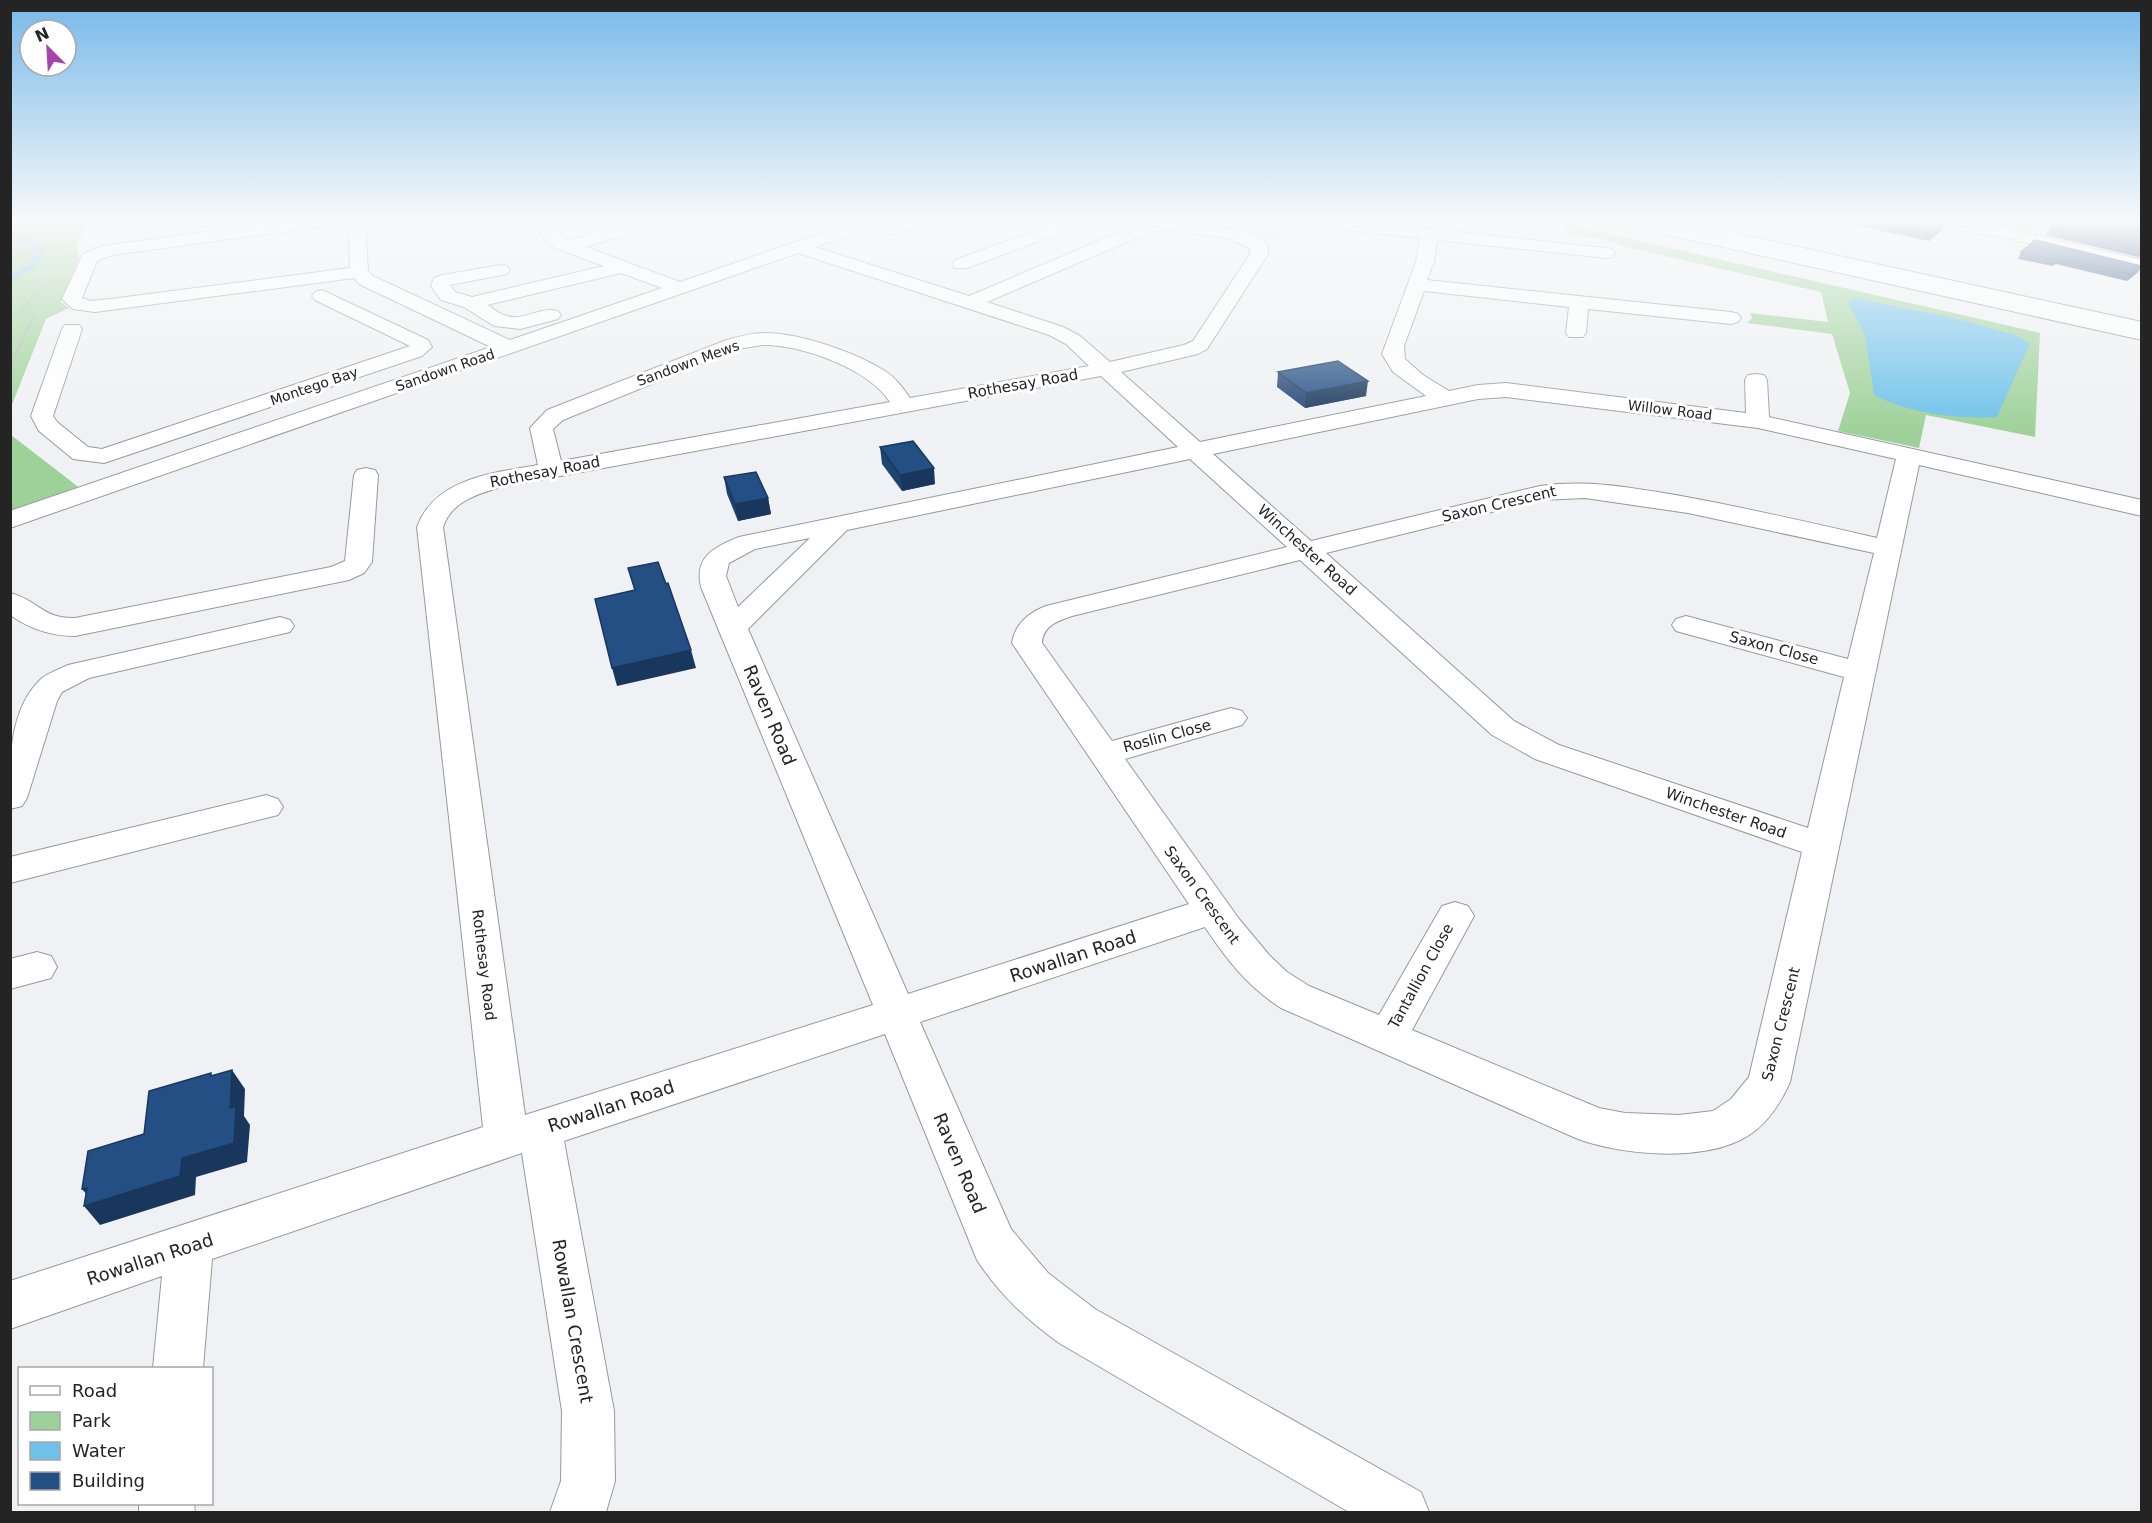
<svg xmlns="http://www.w3.org/2000/svg" width="2152" height="1523" viewBox="0 0 2152 1523" font-family="'DejaVu Sans',sans-serif">
<style>
.built{fill:#dee5ee}
.green{fill:#9ed199}
.water{fill:#6ec1ea}
.lines{fill:none;stroke-linecap:round;stroke-linejoin:round}
.stream{stroke:#6ec1ea;stroke-width:6}
.minor-casing{stroke:#97999c;stroke-width:2}
.major-casing{stroke:#97999c;stroke-width:2}
.path{stroke:#aeafb2;stroke-width:2;stroke-dasharray:4 1.5;stroke-linecap:butt}
.minor{fill:#fff;fill-rule:evenodd}
.major{fill:#fff;fill-rule:evenodd}
.wall{fill:#1f4472}
.shaded-wall{fill:#19375c}
.building{fill:#244f84;stroke:#19375c;stroke-width:1.5}
.labels{text-anchor:middle;dominant-baseline:central;stroke-width:6;stroke-linejoin:round;paint-order:stroke}
.far-street-label{font-size:14px;fill:#242425;stroke:#fff}
.street-label{font-size:15px;fill:#242425;stroke:#fff}
.near-street-label{font-size:18px;fill:#242425;stroke:#fff}
</style>
<rect width="100%" height="100%" fill="#eff1f4"/>
<path class="built" d="M1172,219H1295L1281,242Z"/>
<path class="green" d="M11,219H88L77,246L79,259L61,302L69,308L46,319L11,407Z
M2046,219L2038,227H2028L2026,230L1972,220Z
M1566,224L2040,333L2035,437L1926,415L1919,448L1838,431L1850,393L1832,334L1747,323L1752,318L1750,313L1828,322L1821,292L1622,246L1598,238L1562,234Z
M11,435L72,482L78,487L11,510Z"/>
<path class="water" d="M1855,298L1958,319L2015,335L2030,343L1997,417C1957,419 1911,414 1874,395L1865,334L1848,304V301Z"/>
<g class="lines">
<path class="stream" d="M10,234L41,250L33,265L10,279"/>
<defs>
<path id="minor" d="M305,219H365L368,271L373,276L510,340L662,288L621,273L487,305C493,308 498,313 504,315C522,323 540,306 558,311L561,315L558,319L520,329L494,326L464,307L441,300L431,286L434,278L442,275L501,265L507,266L510,270L507,274L450,285L455,292L472,297L604,266L555,248L544,240L535,219H551L557,233L569,241L638,219H664L662,223L586,247L680,282L862,219H887L885,223L936,219L934,223L893,234L866,229L815,247L969,296L1139,224L1159,220L1191,221L1244,232L1263,241L1268,247V254L1207,349L1198,354L1121,372L1200,442L1426,396L1393,372L1382,354L1416,262L1420,238L1308,226L1302,225L1301,219H1339L1606,248L1612,249L1615,253L1612,257L1606,258L1437,240L1434,262L1427,280L1731,312L1738,314L1741,318L1738,322L1731,324L1588,309L1586,333L1583,337H1569L1566,333L1569,307L1424,291L1404,346L1405,359L1423,375L1449,391L1478,385L1506,383L1746,413L1745,380L1748,375L1756,374L1764,375L1767,380L1769,417L2142,500V516L1919,465L1790,1082C1782,1100 1771,1118 1756,1130C1715,1164 1625,1156 1578,1139L1281,1008C1248,987 1226,959 1205,927L920,1022L1011,1229L1048,1273L1095,1309L1421,1492L1429,1512H1349L1059,1343C1027,1320 999,1294 977,1260L885,1034L564,1141L614,1411L615,1481L606,1512H550L561,1481L562,1411L522,1153L212,1259L203,1368H153L162,1276L10,1329V1281L483,1127L417,527C435,478 493,473 538,465L530,428L547,410L724,341C737,337 751,333 765,333C800,333 855,352 885,371C896,378 903,388 910,398L1089,366L1066,344L1049,335L798,253L10,528V511L491,347L359,284L354,278L95,312L73,309L62,299L83,254L102,246ZM349,223L350,268L110,299L90,301L82,298L97,261L112,255ZM1170,230L1226,238L1250,248V254L1193,341L1184,345L1110,362L1080,336L1063,327L987,302L1150,232ZM762,345C801,344 869,369 890,402L561,461L553,429L563,420L738,349ZM1101,376L1178,447L739,537C714,547 694,557 701,587L873,1005L525,1115L443,527C451,502 477,494 501,487ZM1506,397L1758,428L1896,459L1877,538C1812,523 1747,508 1681,496C1634,488 1587,479 1540,486L1311,541L1213,454L1478,399ZM1190,459L1287,547L1046,606C1028,613 1015,624 1012,643L1189,904L908,994L748,629L847,530ZM1585,498L1688,513L1874,553L1848,659L1686,616L1676,619L1672,625L1676,631L1844,677L1808,828L1559,745L1514,721L1326,553L1540,500ZM810,538L738,607L726,576L729,563L755,549ZM1300,560L1492,735L1535,759L1802,852L1749,1077L1731,1099L1713,1111L1679,1115L1625,1113L1599,1108L1412,1030L1474,916L1468,906L1455,902L1442,906L1379,1015L1309,986L1287,972L1270,956L1239,919L1125,759L1242,725L1247,718L1242,711L1231,708L1112,741L1042,643C1043,626 1057,621 1072,616Z
M1638,219H1670L2142,322V334L1646,224Z
M1911,219H1953L2002,227L2142,260V271L2002,237L1919,224Z
M1060,222L1066,223L1068,227L1066,231L967,268H955L952,264L955,260Z
M322,290L428,340L432,347L422,356L104,463L73,459L39,431L31,416L62,329L65,325H79L82,329L53,416L57,422L88,447L102,449L410,346L315,300L312,296L315,292Z
M366,468L375,470L378,475L372,562L364,573L349,580L75,636C51,636 30,629 10,615V593C37,599 42,619 75,618L331,567L345,561L354,475L357,470Z
M280,617L290,620L294,626L290,632L89,678L62,692L57,701L27,798L22,806L10,809C10,768 7,712 40,680C47,673 60,669 68,665Z
M266,795L278,799L283,807L278,815L10,883V857Z
M37,952L51,956L57,967L51,978L10,989V959Z
M139,1504H194L195,1512H139Z"/>
<path id="major" d="M1611,219H1643L2142,328V340L1619,224Z"/>
</defs>
<use href="#minor" class="minor-casing"/>
<use href="#major" class="major-casing"/>
<path class="path" d="M1556,219L1579,225
M57,250L69,231L72,219
M10,253L57,250L64,253
M10,367L33,317L21,309L48,282"/>
<use href="#minor" class="minor"/>
<use href="#major" class="major"/>
</g>
<path class="wall" d="M1861,219L1945,223L1942,230L1929,241L1858,226Z
M2142,219V258L2046,235L2050,227Z
M2035,240L2138,272L2127,281L2056,264L2053,266L2018,259L2021,252Z
M1278,372L1366,396L1305,408L1277,387Z
M880,447L935,484L902,491L882,464Z
M724,477L768,498L771,514L738,521L727,494Z"/>
<path class="shaded-wall" d="M1945,223L1942,230L1929,241L1932,234Z
M2141,266L2138,272L2127,281L2130,274Z
M1368,381L1366,396L1305,408L1306,393Z
M934,468L935,484L902,491L900,475Z
M768,498L771,514L738,521L735,504Z
M691,650L696,668L617,686L612,668Z
M232,1070L245,1089L244,1116L250,1125L247,1162L196,1177L195,1195L100,1225L84,1206L94,1203L82,1189L182,1158Z"/>
<path class="building" d="M1861,219H1920L1945,223L1932,234Z
M2059,219H2142V248L2050,227Z
M2035,240L2141,266L2130,274L2059,257L2057,260L2021,252Z
M1338,361L1368,381L1306,393L1278,372Z
M913,441L934,468L900,475L880,447Z
M756,472L768,498L735,504L724,477Z
M658,562L666,584L668,583L691,650L612,668L595,599L635,590L628,568Z
M232,1070L230,1108L236,1106L234,1143L182,1158L180,1176L84,1206L87,1188L82,1189L88,1151L144,1134L149,1091L211,1073V1076Z"/>
<linearGradient id="sky" x2="0" y2="1"><stop stop-color="#77b9e9"/><stop offset="0.51" stop-color="#f8f9fa"/><stop offset="1" stop-color="#f8f9fa" stop-opacity="0"/></linearGradient>
<rect width="2152" height="433" fill="url(#sky)"/>
<g class="labels">
<g class="far-street-label">
<text transform="translate(688 363) rotate(-20)">Sandown Mews</text>
<text transform="translate(445 370) rotate(-19)">Sandown Road</text>
<text transform="translate(314 386) rotate(-19)">Montego Bay</text>
<text transform="translate(1670 410) rotate(7)">Willow Road</text>
</g>
<g class="street-label">
<text transform="translate(1023 384) rotate(-10)">Rothesay Road</text>
<text transform="translate(545 472) rotate(-11)">Rothesay Road</text>
<text transform="translate(1499 504) rotate(-13)">Saxon Crescent</text>
<text transform="translate(1307 550) rotate(42)">Winchester Road</text>
<text transform="translate(1774 648) rotate(15)">Saxon Close</text>
<text transform="translate(1167 736) rotate(-15)">Roslin Close</text>
<text transform="translate(1726 813) rotate(19)">Winchester Road</text>
<text transform="translate(1202 895) rotate(54)">Saxon Crescent</text>
<text transform="translate(484 965) rotate(83)">Rothesay Road</text>
<text transform="translate(1421 976) rotate(-61)">Tantallion Close</text>
<text transform="translate(1781 1024) rotate(-76)">Saxon Crescent</text>
</g>
<g class="near-street-label">
<text transform="translate(770 715) rotate(67)">Raven Road</text>
<text transform="translate(1073 956) rotate(-18)">Rowallan Road</text>
<text transform="translate(611 1106) rotate(-18)">Rowallan Road</text>
<text transform="translate(960 1163) rotate(67)">Raven Road</text>
<text transform="translate(150 1259) rotate(-18)">Rowallan Road</text>
<text transform="translate(573 1321) rotate(80)">Rowallan Crescent</text>
</g>
</g>
<rect width="2152" height="1523" fill="none" stroke="#242425" stroke-width="24"/>
<rect x="18" y="1367" width="195" height="138" fill="#ffffff" stroke="#a7a7a8" stroke-width="1.5"/>
<rect x="30" y="1386" width="30" height="9" fill="#ffffff" stroke="#a7a7a8" stroke-width="1.5"/>
<text x="72" y="1397" font-size="18" fill="#242425">Road</text>
<rect x="30" y="1412" width="30" height="18" fill="#9ed199" stroke="#a7a7a8" stroke-width="1.5"/>
<text x="72" y="1427" font-size="18" fill="#242425">Park</text>
<rect x="30" y="1442" width="30" height="18" fill="#6ec1ea" stroke="#a7a7a8" stroke-width="1.5"/>
<text x="72" y="1457" font-size="18" fill="#242425">Water</text>
<rect x="30" y="1472" width="30" height="18" fill="#244f84" stroke="#a7a7a8" stroke-width="1.5"/>
<text x="72" y="1487" font-size="18" fill="#242425">Building</text>
<g transform="translate(48 48) rotate(336)"><circle r="28" fill="#ffffff" stroke="#a7a7a8" stroke-width="1.5"/>
<path d="M0-4.5L10 22L0 15L-10 22Z" fill="#a743a9"/>
<text y="-9" font-size="16" font-weight="bold" text-anchor="middle" fill="#242425">N</text>
</g>
</svg>
